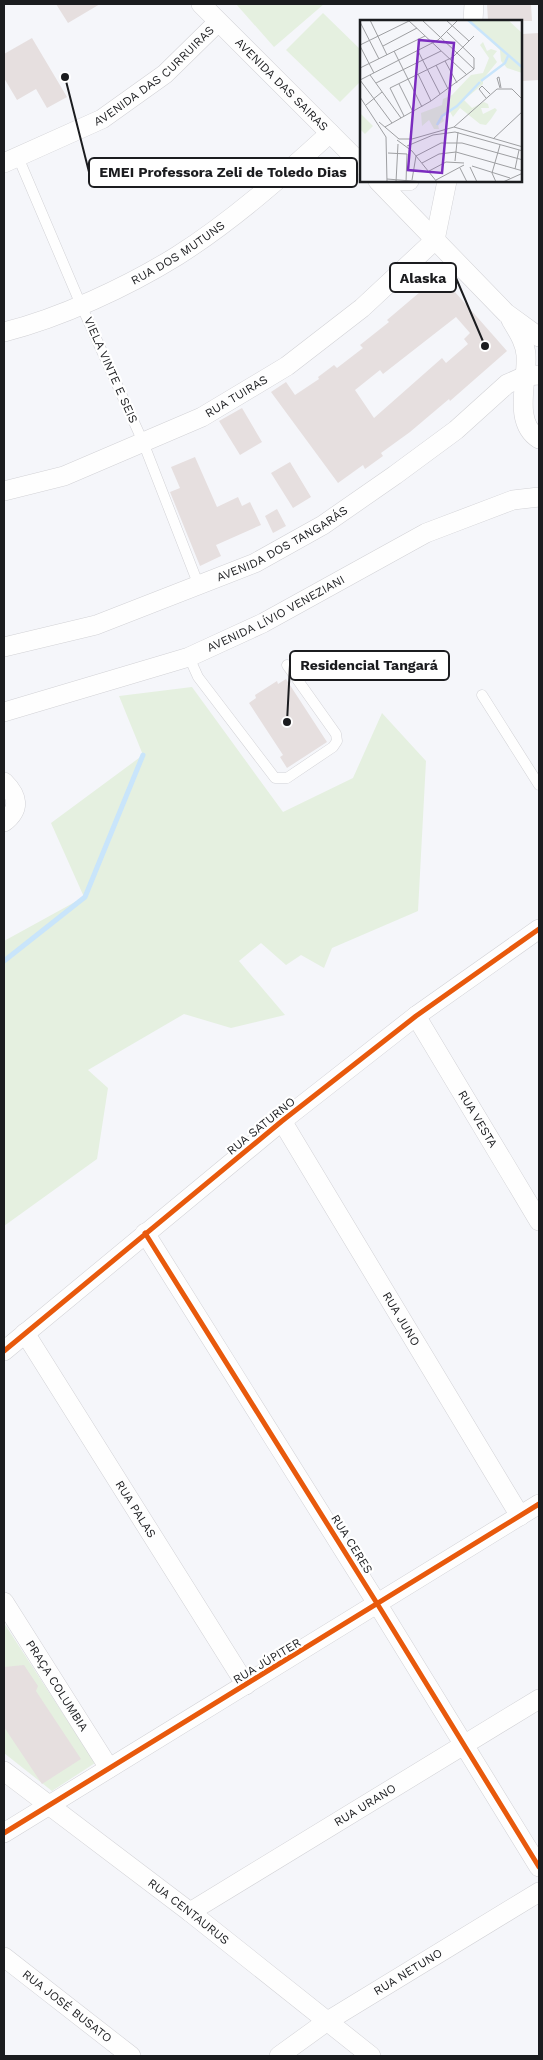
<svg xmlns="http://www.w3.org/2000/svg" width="543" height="2060" viewBox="0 0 543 2060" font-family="'Work Sans',sans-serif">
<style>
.green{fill:#e5f0e0}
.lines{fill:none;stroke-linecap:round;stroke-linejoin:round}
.stream{stroke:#c9e5fb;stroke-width:5}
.building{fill:#e6dfdf;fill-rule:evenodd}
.lane-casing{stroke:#d2d2d6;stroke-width:11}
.street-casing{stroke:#d2d2d6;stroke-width:20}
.lane{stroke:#fefefe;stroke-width:10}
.street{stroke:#fefefe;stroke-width:19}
.cycleway-casing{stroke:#fff;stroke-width:8}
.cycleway{stroke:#e8590c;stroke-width:5}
.labels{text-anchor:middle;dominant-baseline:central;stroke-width:4.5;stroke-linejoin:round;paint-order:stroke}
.street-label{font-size:12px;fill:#1b1c1f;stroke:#fff}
.inset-river{fill:none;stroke:#c9e5fb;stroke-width:2.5}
.inset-road{fill:none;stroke:#9e9fa2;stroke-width:1}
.view{fill:#7b2cbf;fill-opacity:0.15;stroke:#7b2cbf;stroke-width:2.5}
.inset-edge{fill:none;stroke:#1b1c1f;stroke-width:2.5}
.leader{fill:none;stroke:#1b1c1f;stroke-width:2}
.callout-dot{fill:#1b1c1f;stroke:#fff;stroke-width:2}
.callout{fill:#fff;stroke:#1b1c1f;stroke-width:2}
.callout-label{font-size:14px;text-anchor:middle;font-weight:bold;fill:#1b1c1f}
</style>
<rect width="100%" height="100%" fill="#f5f6fa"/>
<path class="green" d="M236,4H324L274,47Z
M323,13L362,51V80L340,102L286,50Z
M192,687L283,812L353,778L382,713L426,761L418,911L332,948L324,968L301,955L286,965L261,943L239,961L285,1015L231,1028L184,1014L88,1070L108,1088L97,1159L4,1226V941L84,897L51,823L143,755L119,696Z
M4,1623L95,1763L52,1791L4,1753Z"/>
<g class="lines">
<path class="stream" d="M4,961L85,897L143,755"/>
</g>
<path class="building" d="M56,4H100L68,23Z
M487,4H531L532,21H488Z
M539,33V80L522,81V34Z
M32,38L67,97L47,108L36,89L17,100L4,78V54Z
M440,275L507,351L450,401L449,399L410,432L381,453L383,456L365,469L363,465L338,483L271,392L286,382L295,395L319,379L318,377L334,365L337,368L363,348L360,345L389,322L387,320ZM456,317L470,333L464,339L468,344L446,363L442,358L374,418L355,390L380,370L383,374Z
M242,408L262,442L240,455L219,421Z
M195,457L217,507L238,497L242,506L250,502L261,525L216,545L221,556L200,566L170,492L180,488L171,467Z
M290,462L311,497L293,508L271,473Z
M277,509L286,526L273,533L265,516Z
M286,679L327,742L287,768L280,757L283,755L249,703L256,698L255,695L277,681L278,684Z
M24,1665L38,1686L36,1691L81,1759L42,1784L4,1727V1667Z"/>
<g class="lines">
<defs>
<path id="lane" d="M18,157L81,305L143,442L199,586
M189,657L198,677L275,778H287L333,747L337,741L336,734L287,665
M482,695L539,785"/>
<g id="street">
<path id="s1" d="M201,4L362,165"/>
<path d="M473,21L474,4"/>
<path id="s2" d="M4,163L102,119L165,74L218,22"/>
<path d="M378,181L506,313L539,337"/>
<path d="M395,181H409"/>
<path d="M511,320C518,332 525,342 526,355C528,381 512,422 539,439"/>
<path id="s3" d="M4,332C60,318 127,287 177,256C232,221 282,177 330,133"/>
<path id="s4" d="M4,491L64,476L202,417L287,366L362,308L435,240L447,181"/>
<path id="s5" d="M4,647L96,625L255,563L323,525L395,475L456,430L507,384L525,376L539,375"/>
<path id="s6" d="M4,712L189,657L263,623L426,533L513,500L539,497"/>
<path d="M4,782C18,796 21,809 4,822"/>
<path id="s7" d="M416,1016L539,1221"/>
<path id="s8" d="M282,1121L520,1516"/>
<path d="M145,1233L378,1605L539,1867"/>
<path id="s9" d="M25,1333L246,1685"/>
<path d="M4,1351L282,1121L416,1016L539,929"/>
<path id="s10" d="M4,1602L109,1768"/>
<path id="s11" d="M4,1771L190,1912L371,2056"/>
<path d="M4,1833L539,1504"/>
<path id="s12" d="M190,1912L539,1699"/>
<path id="s13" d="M4,1957L131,2056"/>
<path id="s14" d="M279,2056L326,2022L539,1892"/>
</g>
</defs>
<use href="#lane" class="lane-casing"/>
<use href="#street" class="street-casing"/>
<use href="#lane" class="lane"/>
<use href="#street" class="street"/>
<defs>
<path id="cycleway" d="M145,1233L378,1605L539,1867
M4,1351L282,1121L416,1016L539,929
M4,1833L539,1504"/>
</defs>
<use href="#cycleway" class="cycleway-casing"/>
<use href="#cycleway" class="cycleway"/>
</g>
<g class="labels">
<g class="street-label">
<text stroke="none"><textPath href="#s2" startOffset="175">AVENIDA DAS CURRUIRAS</textPath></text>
<text stroke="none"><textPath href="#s1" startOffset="114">AVENIDA DAS SAIRAS</textPath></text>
<text stroke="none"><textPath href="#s3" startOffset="192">RUA DOS MUTUNS</textPath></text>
<text transform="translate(111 370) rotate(66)">VIELA VINTE E SEIS</text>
<text stroke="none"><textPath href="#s4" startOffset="252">RUA TUIRAS</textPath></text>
<text stroke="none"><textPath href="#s5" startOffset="298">AVENIDA DOS TANGARÁS</textPath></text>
<text stroke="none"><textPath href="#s6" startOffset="290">AVENIDA LÍVIO VENEZIANI</textPath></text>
<text stroke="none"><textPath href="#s7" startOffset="120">RUA VESTA</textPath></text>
<text transform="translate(261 1126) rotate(-39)">RUA SATURNO</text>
<text stroke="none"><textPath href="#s8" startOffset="231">RUA JUNO</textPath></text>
<text stroke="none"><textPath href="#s9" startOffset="208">RUA PALAS</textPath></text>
<text transform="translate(352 1544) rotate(58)">RUA CERES</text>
<text transform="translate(267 1661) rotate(-31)">RUA JÚPITER</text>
<text stroke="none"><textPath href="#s10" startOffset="99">PRAÇA COLUMBIA</textPath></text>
<text stroke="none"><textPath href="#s12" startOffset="205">RUA URANO</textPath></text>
<text stroke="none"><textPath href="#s11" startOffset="232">RUA CENTAURUS</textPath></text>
<text stroke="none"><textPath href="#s14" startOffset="154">RUA NETUNO</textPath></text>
<text stroke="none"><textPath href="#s13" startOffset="80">RUA JOSÉ BUSATO</textPath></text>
</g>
</g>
<g transform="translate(360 20)">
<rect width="162" height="162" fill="#f5f6fa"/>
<path d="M108,0H148L162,13V53L147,48L141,41L140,30ZM123,22L127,31L131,29L137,31L133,36L137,42L123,59V64L104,80L112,88L124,82L128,84L129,88H121L123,94L135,88L137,90L131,99L126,105L120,104L100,88L93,97L90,92L82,96L84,101L78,105L79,109H74L69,100L62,106L61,93L82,85L83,79L92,75L111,55L123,53L129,38L120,25ZM1,94L13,106L5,114L0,109Z" fill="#e5f0e0"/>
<path class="inset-river" d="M108,0L163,48M121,61L145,43L148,36M77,105L82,96L97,86L120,62"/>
<path class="inset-road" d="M10,0L27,35M48,0L107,55M62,0L114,49M86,0L109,21M0,2L19,39M0,25L49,1M0,26L14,53M23,26L57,8M34,31L62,87M58,31L80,74M85,41L97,63M76,45L88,69M0,48L65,16M58,54L71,81M10,55L41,98M0,60L78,20L98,0M0,60L32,103M16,63L81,31M39,64L53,92M140,68L137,58L139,57L141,68M0,77L26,117L27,162M126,78L119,69L122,66L130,74M6,85L22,72M44,96L30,68L93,37L114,16M19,102L39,119H52L94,107L163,127M25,107L71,81L114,49V38L87,12M94,107L137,69H152L163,80M133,119L163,91M37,120L52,131L77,162M47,126L73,115L95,112L163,131M28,133L47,134L46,162M95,141L98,112M62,143L79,134L96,132L163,151M112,146L150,158M110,147L117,162M100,148L107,162M155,149L159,130M69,151L86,142L104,143M27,159L64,162M52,160L56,136L81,123H102L163,140M76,160L104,145M36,162L38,124M136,162L132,153L140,125M143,162L163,153"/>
<path class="view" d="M59,20L94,23L82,153L48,150Z"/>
<rect width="162" height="162" class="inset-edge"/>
</g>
<path class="leader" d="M65 77L89 172M485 346L456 278M287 722L290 665"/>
<g class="callout-dot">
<circle cx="65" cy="77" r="5"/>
<circle cx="485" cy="346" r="5"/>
<circle cx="287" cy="722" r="5"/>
</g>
<g class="callout">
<rect x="89" y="158" width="268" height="29" rx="5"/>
<rect x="390" y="263" width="66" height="29" rx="5"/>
<rect x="290" y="651" width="159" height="29" rx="5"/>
</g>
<g class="callout-label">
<text x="223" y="177">EMEI Professora Zeli de Toledo Dias</text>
<text x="423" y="283">Alaska</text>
<text x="369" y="670">Residencial Tangará</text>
</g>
<rect width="543" height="2060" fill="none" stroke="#1b1c1f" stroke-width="10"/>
</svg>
